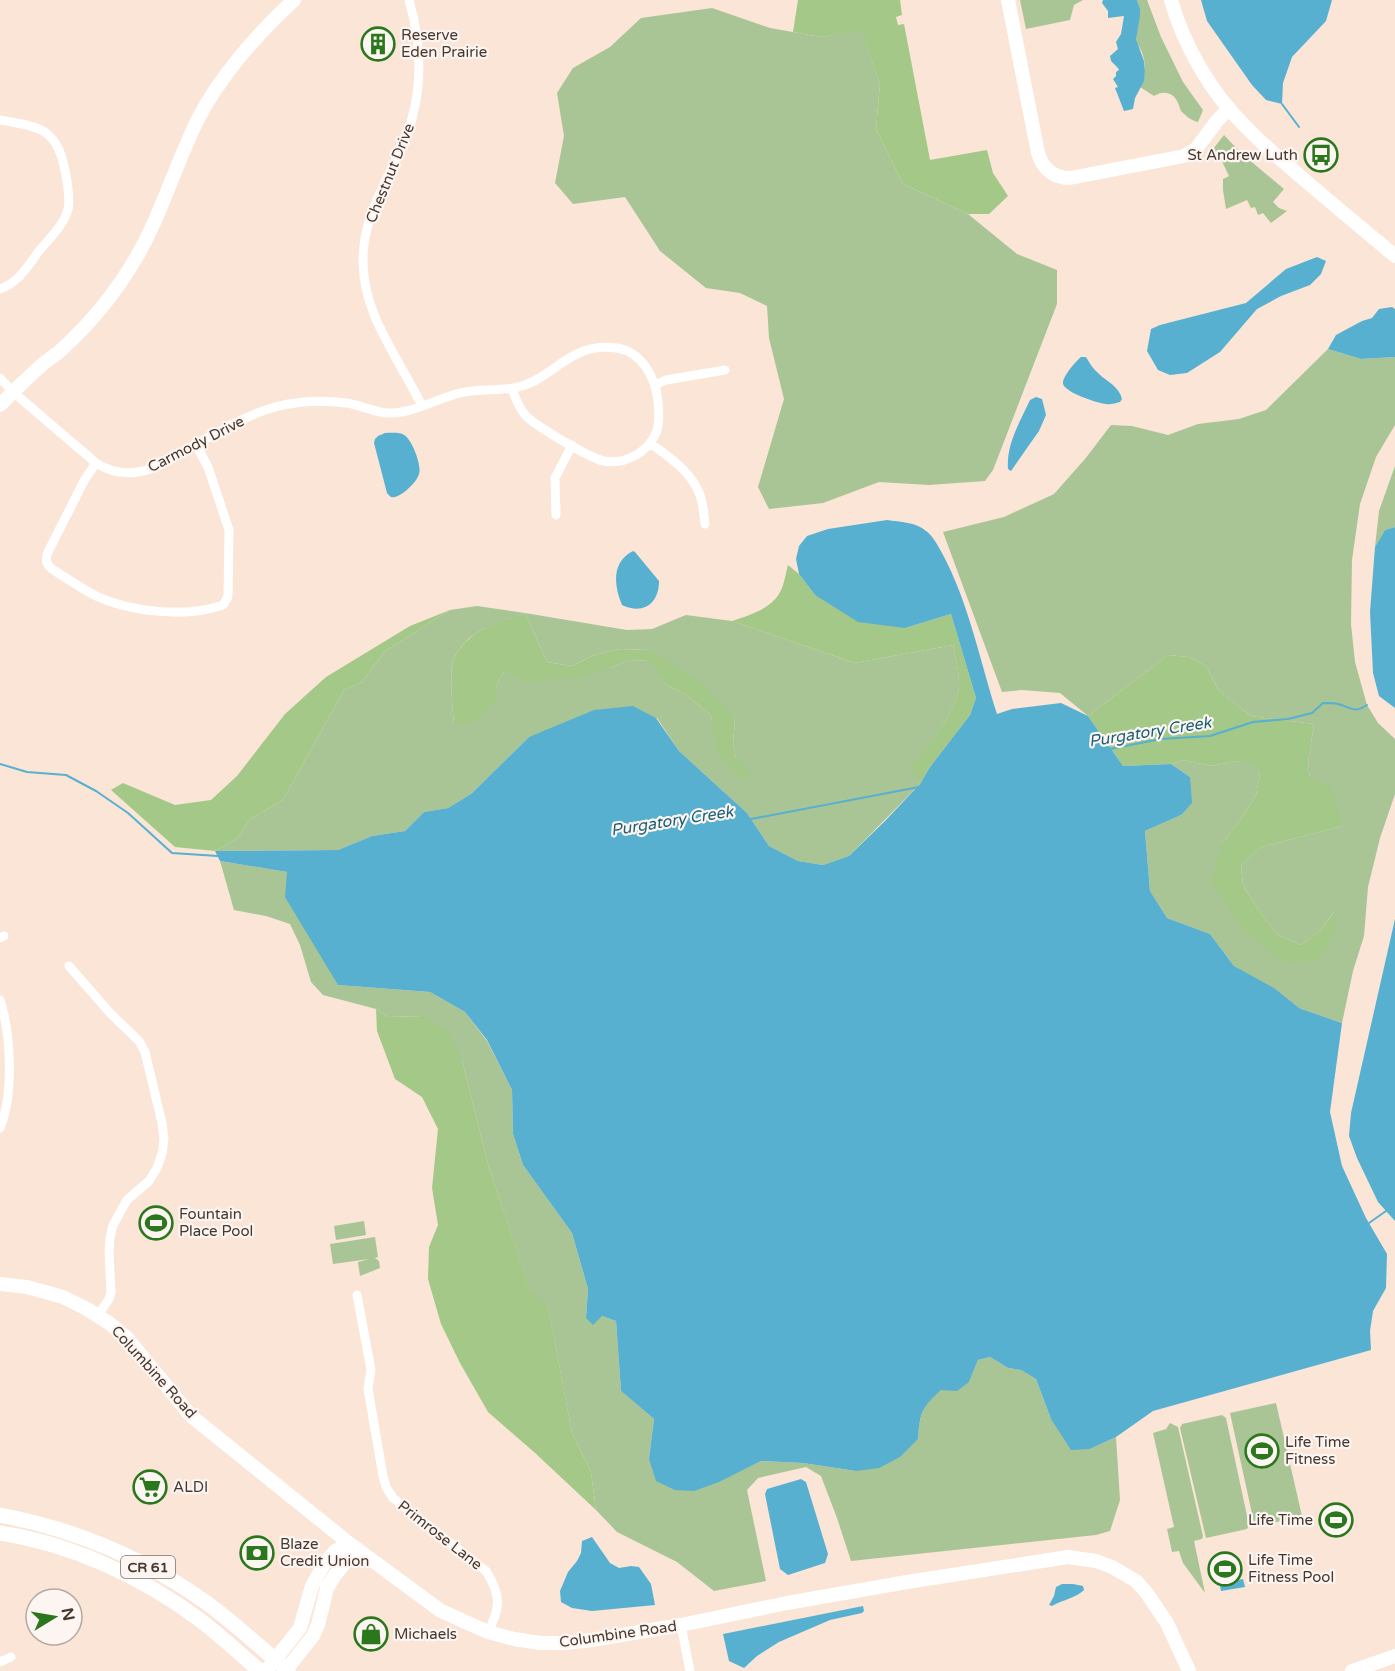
<svg xmlns="http://www.w3.org/2000/svg" width="1395" height="1671" viewBox="0 0 1395 1671" font-family="'Varela Round',sans-serif">
<style>
.green{fill:#a9c596;fill-rule:evenodd}
.forest{fill:#a3c888}
.water{fill:#57b0d0}
.lines{fill:none;stroke-linecap:round;stroke-linejoin:round}
.stream{stroke:#57b0d0;stroke-width:2}
.street{stroke:#fff;stroke-width:9}
.secondary{stroke:#fff;stroke-width:14}
.primary{stroke:#fff;stroke-width:15}
.labels{text-anchor:middle;dominant-baseline:central;stroke-width:4.5;stroke-linejoin:round;paint-order:stroke}
.shield{fill:#fdf5f1;stroke:#7d7169;stroke-width:1.5}
.shield-label{font-size:14px;font-weight:bold;fill:#46382f}
.poi-label{font-size:15px;fill:#46382f;stroke:#fdf5f1;text-anchor:start}
.street-label{font-size:15px;fill:#46382f;stroke:#fdf5f1}
.water-label{font-size:16px;font-style:italic;fill:#195f76;stroke:#fdf5f1}
</style>
<rect width="100%" height="100%" fill="#fae5d7"/>
<path class="green" d="M1020,0H1083L1074,5L1070,20L1026,29Z
M1137,0H1147L1161,37L1183,82L1203,110L1198,122C1192,121 1186,116 1182,112C1179,108 1180,107 1178,103C1174,92 1163,90 1154,96L1140,87C1147,76 1146,62 1141,50C1139,46 1136,42 1136,37C1137,23 1142,14 1137,0Z
M712,8L770,28L821,37L861,30L880,84L876,129L903,184L968,214L1017,254L1057,270V304L993,470L985,481L929,485L879,482L823,503L769,509L758,487L784,399L769,338L767,306L740,293L706,288L660,251L625,197L573,204L555,183L564,136L557,93L573,68L610,47L641,18Z
M1224,135L1241,153L1284,189L1273,202L1279,208L1287,211L1271,223L1263,213L1258,215L1255,207L1251,208L1247,200L1226,209L1223,190V179L1229,176L1220,157L1210,159L1207,157Z
M1328,349L1361,359L1395,357V425L1376,457L1360,504L1352,560L1351,624L1355,662L1367,705L1378,723L1395,739V794L1380,838L1368,887L1364,936L1353,971L1342,1023L1299,1008L1234,966L1210,934L1167,918L1150,891L1145,831L1181,815L1190,777L1171,764L1183,760L1212,766L1235,761L1253,763L1260,774L1256,795L1241,819L1222,844L1245,932L1317,961L1334,912L1321,930L1301,945L1278,935L1263,916L1243,886L1241,865L1261,847L1342,826L1310,778L1308,763L1314,724L1251,716L1219,691L1206,666L1189,657L1168,655L1088,716L1060,693L1022,690L1002,692L943,532L1004,517L1054,494L1085,459L1111,425L1132,426L1168,435L1198,424L1239,419L1266,410Z
M1395,466V527L1385,530L1375,547L1379,511Z
M477,606L525,613L627,630L652,629L686,615L732,621L855,663L953,645C955,656 960,675 959,687C955,716 929,745 911,767L920,784L849,856L823,865L798,861L769,846L747,813L679,751L657,718L529,737L471,794L448,808L424,812L405,831L372,836L338,850L215,851L237,839L250,819L283,800L344,690L362,682L384,652L450,610ZM525,613L547,662L572,666L594,655L620,649L651,650L735,719L733,744L736,758L714,732L711,715L685,694L666,685L651,661L629,660L610,668L504,671L496,687L454,724C453,711 449,673 453,662C463,631 498,623 525,613Z
M220,861L287,872L338,985L430,992L465,1012L487,1041L512,1090L513,1134L523,1165L572,1233L588,1289L586,1318L602,1316L616,1321L621,1391L654,1419L649,1459L740,1471L761,1461L803,1463L856,1471L918,1439C919,1420 922,1400 941,1390C949,1386 960,1384 969,1382L978,1360L990,1357L1008,1368L1021,1370L1036,1379L1051,1419L1090,1449L1116,1437L1120,1500L1110,1531L1096,1535L851,1561L837,1518L821,1476L806,1467L758,1478L747,1490L766,1581L714,1591L677,1562L617,1532L596,1510L591,1472L572,1433L548,1307L530,1291L489,1168L462,1060L424,1016L388,1017L376,1009L323,995L311,982L300,945L290,924L266,916L234,910Z
M364,1221L366,1235L336,1240L334,1226Z
M375,1237L378,1257L375,1258L379,1261L380,1268L360,1276L358,1262L369,1259L333,1264L330,1244Z
M1276,1403L1302,1516L1255,1527L1230,1413Z
M1222,1415L1226,1418L1249,1525L1247,1529L1206,1538L1180,1428L1182,1424Z
M1170,1423L1178,1427L1203,1536L1202,1539L1194,1541L1205,1593L1183,1563L1179,1551L1172,1552L1167,1529L1174,1527L1153,1433L1166,1429Z"/>
<path class="forest" d="M798,0H900L902,15L896,17L898,25L904,24L930,160L987,150L993,173L1008,196L989,214H968L903,184L876,129L880,84L861,31L821,37L793,32Z
M788,565L799,574L815,595L905,628L951,614L976,698L970,715L930,767L920,784L910,767C929,744 954,718 959,687C960,676 955,656 953,645L855,663L732,621C751,615 774,608 782,588C785,580 786,572 788,565Z
M450,610L384,652L362,682L344,690L283,800L250,819L237,839L215,851L175,847L111,790L123,783L175,805L211,800L237,776L285,714L326,677L410,626Z
M525,613L547,662L572,666L594,655L620,649L651,650L704,685L735,719L733,744L736,758L754,776L740,778L716,753L711,715L685,694L666,685L650,661L629,660L610,668L580,677L528,682L504,671L496,687L497,699L473,722L454,724C453,711 449,674 453,662C463,632 498,622 525,613Z
M1168,655L1189,657L1206,666L1219,691L1251,716L1314,724L1308,763L1310,778L1331,786L1342,826L1261,847L1241,865L1243,886L1263,916L1278,935L1301,945L1321,930L1335,911L1334,934L1317,961L1287,963L1245,932L1211,882L1222,844L1241,819L1256,795L1260,774L1253,764L1235,761L1212,766L1183,760L1171,764L1123,766L1088,716Z
M376,1009L388,1017L424,1016L447,1030L462,1060L489,1168L530,1290L548,1306L572,1433L591,1472L596,1510L534,1452L488,1412L460,1363L441,1324L428,1279L429,1247L438,1225L432,1188L438,1129L422,1097L395,1079L377,1031Z"/>
<path class="water" d="M1103,0H1137L1140,9V16L1136,39L1144,61L1145,71L1144,81L1135,98L1133,109L1124,111L1115,88L1118,87L1113,79L1116,76V72L1119,70L1118,68L1111,61L1110,56L1118,49L1116,42L1121,34L1124,16L1108,18V11L1102,3Z
M1201,0H1332L1326,21L1292,57L1283,83L1282,104L1266,100L1252,85L1207,21Z
M1317,257L1326,261L1321,274L1310,285L1281,296L1257,309L1220,352L1187,373L1170,375L1158,370L1147,351L1151,329L1160,325L1246,303L1286,269Z
M1392,307L1395,309V357L1361,359L1328,349L1336,335L1362,321L1372,318L1379,309Z
M1081,357H1086C1089,362 1093,369 1098,373C1107,382 1119,386 1122,399L1120,402C1115,403 1111,405 1106,404C1097,403 1066,393 1063,384C1062,377 1076,361 1081,357Z
M1036,397L1042,399L1046,415L1039,431L1011,471L1008,469C1006,444 1020,422 1030,400Z
M385,433C391,433 400,432 404,435C412,439 422,466 419,474C417,482 403,495 395,497C390,498 390,496 387,493L374,443L375,439L378,436Z
M887,520C900,522 916,522 926,531C933,536 938,546 942,553C969,603 980,661 997,714L1012,709L1061,703L1088,716L1123,766L1171,764L1190,777L1192,803L1181,815L1145,831L1150,891L1167,918L1210,934L1234,966L1274,988L1299,1008L1342,1023L1330,1112L1342,1166L1366,1218L1387,1254L1386,1288L1373,1311L1370,1331L1371,1350L1153,1411L1116,1437L1090,1449L1071,1450L1051,1419L1036,1379L1021,1370L1008,1368L990,1357L978,1360L969,1382L957,1391L941,1390C921,1408 920,1413 918,1439L900,1457L879,1468L856,1471L803,1463L761,1461L719,1482L694,1491L675,1490L656,1481L649,1459L654,1419L621,1391L616,1321L602,1316L593,1325L586,1318L588,1289L572,1233L523,1165L513,1134L512,1090L487,1040L465,1012L430,992L338,985L285,897L287,872L220,861L215,851L338,850L372,836L405,831L424,812L448,808L471,794L529,737L594,710L633,706L656,718L679,751L747,813L769,846L798,861L823,865L849,856L885,821L920,784L930,767L970,715L976,698L951,614L905,628L858,622L815,595L799,574L796,559L799,546L807,536L828,529Z
M1395,527V708L1379,696L1373,673L1370,612L1375,547L1385,530Z
M633,551L635,552L659,581C659,604 643,615 622,605C614,586 611,562 633,551Z
M1395,919V1221L1378,1202L1357,1158L1349,1136L1351,1113Z
M801,1479L806,1482L828,1554L825,1563L788,1575L780,1569L765,1494L767,1489Z
M592,1537L610,1563L619,1568L631,1566L639,1567L651,1584L655,1605L592,1611L572,1608L561,1602L560,1591L568,1572L577,1561L581,1553L582,1541Z
M1232,1556L1237,1580L1243,1579L1245,1587L1221,1591L1214,1560Z
M1062,1584H1073L1083,1586L1084,1590C1076,1598 1062,1600 1052,1606L1049,1605L1054,1596L1056,1587Z
M863,1606L864,1611L862,1613L830,1620L779,1642L757,1656L744,1668L729,1661L723,1634Z"/>
<g class="lines">
<path class="stream" d="M1282,104L1299,127
M1110,749L1161,739L1210,736L1253,722L1288,719L1312,713L1323,703C1328,703 1334,703 1338,704C1351,707 1353,714 1367,705
M0,764L27,772L66,775L96,791L128,813L172,853L218,856
M751,819L919,787
M1369,1223L1386,1211"/>
<path class="street" d="M409,0C424,52 423,102 400,151C383,187 362,222 363,263C364,304 383,335 402,369C409,381 415,393 422,405
M0,120C14,123 32,124 45,132C50,136 54,140 57,146C64,157 71,197 68,209C64,225 49,239 39,251C28,266 18,283 0,289
M0,378L13,392L96,463C116,476 137,475 158,466C195,446 234,419 275,407C297,401 324,400 347,403C360,405 373,412 387,413C412,414 436,399 460,393C478,388 496,391 514,388C555,380 568,341 617,348C642,352 656,378 658,402C659,411 660,424 656,433C648,452 625,465 604,461C591,459 536,426 526,416C519,408 515,398 512,388
M655,385L666,380L725,370
M650,443C670,458 690,470 700,495C703,504 704,514 705,524
M96,463L85,479L48,552C45,560 46,564 52,569C66,578 81,588 96,596C130,612 187,618 223,605L228,597L229,530L208,467L196,445
M556,515L555,478L572,445
M0,938L4,936
M69,966L110,1013L139,1041L145,1052L162,1123L164,1139L162,1154L157,1168L149,1181L127,1200L113,1225L110,1238L109,1252L111,1292L109,1299L98,1315
M0,1000C11,1035 14,1093 0,1128
M357,1295L371,1370L368,1389L383,1476L386,1487L393,1498L486,1571C501,1595 501,1607 488,1632
M681,1625L690,1671
M0,1662L11,1657"/>
<path class="secondary" d="M1008,0L1038,153C1043,169 1053,178 1070,178L1184,156L1196,149L1217,121L1229,108
M1171,0C1184,46 1211,93 1245,126C1262,144 1281,160 1300,176C1331,203 1363,229 1395,256
M0,405C14,391 28,377 43,364C49,359 56,355 61,350C90,324 116,292 136,258C161,215 175,166 197,121C219,77 258,33 294,0
M0,1284L27,1287L63,1297L87,1309L109,1323L127,1338L191,1416L350,1544L441,1611L488,1632L514,1639L540,1643H566L592,1640L681,1625L787,1603L907,1582L1068,1557L1096,1561L1112,1567L1136,1581L1146,1592L1167,1623L1189,1671
M266,1671L300,1628L312,1586L324,1564L335,1551L350,1544
M285,1671L313,1636L318,1625L327,1588L335,1575L349,1558L350,1544
M1352,1671L1395,1656"/>
<path class="primary" d="M0,1515C75,1529 145,1559 207,1603C235,1624 262,1648 288,1671
M0,1533C71,1544 143,1577 200,1620C221,1636 240,1654 260,1671"/>
</g>
<defs>
<symbol id="building-ring" viewBox="-11 -11 22 22"><circle r="9.5" fill="#fdf5f1" stroke="#2b771e" stroke-width="1.5"/><path d="M-4-6H4V6H1V3H-1V6H-4ZM-2.5-4.3h1.7v1.8h-1.7ZM.8-4.3h1.7v1.8H.8ZM-2.5-1h1.7V.8h-1.7ZM.8-1h1.7V.8H.8Z" fill="#2b771e"/></symbol>
<symbol id="bus-ring" viewBox="-11 -11 22 22"><circle r="9.5" fill="#fdf5f1" stroke="#2b771e" stroke-width="1.5"/><path d="M-5-6H5V4H4V6H2V4H-2V6H-4V4H-5ZM-3.5-4V0h7V-4ZM-3.5 1.2v1.5H-2V1.2ZM2 1.2v1.5H3.5V1.2Z" fill="#2b771e"/></symbol>
<symbol id="stadium-ring" viewBox="-11 -11 22 22"><circle r="9.5" fill="#fdf5f1" stroke="#2b771e" stroke-width="1.5"/><path d="M0-5a6.5 5 0 1 0 0 10a6.5 5 0 1 0 0-10ZM-3.5-1.8h7v3.6h-7Z" fill="#2b771e"/></symbol>
<symbol id="supermarket-ring" viewBox="-11 -11 22 22"><circle r="9.5" fill="#fdf5f1" stroke="#2b771e" stroke-width="1.5"/><path d="M-6-5.5h2.5l.6 2H6L4.5 2H-2.5L-4.4-4H-6ZM-1.5 3.2a1.3 1.3 0 1 0 .1 0ZM3 3.2a1.3 1.3 0 1 0 .1 0Z" fill="#2b771e"/></symbol>
<symbol id="bank-ring" viewBox="-11 -11 22 22"><circle r="9.5" fill="#fdf5f1" stroke="#2b771e" stroke-width="1.5"/><path d="M-6-4H6V4H-6ZM0-2.3a2.3 2.3 0 1 0 0 4.6a2.3 2.3 0 1 0 0-4.6Z" fill="#2b771e"/></symbol>
<symbol id="shop-ring" viewBox="-11 -11 22 22"><circle r="9.5" fill="#fdf5f1" stroke="#2b771e" stroke-width="1.5"/><path d="M-5-2.5h2.3a2.7 3.5 0 0 1 5.4 0H5L5.5 6h-11ZM-1.5-2.5h3a1.5 2.3 0 0 0-3 0Z" fill="#2b771e"/></symbol>
</defs>
<g fill-rule="evenodd">
<use href="#building-ring" x="359" y="25" width="38" height="38"/>
<use href="#bus-ring" x="1302" y="136" width="38" height="38"/>
<use href="#stadium-ring" x="137" y="1204" width="38" height="38"/>
<use href="#stadium-ring" x="1243" y="1432" width="38" height="38"/>
<use href="#supermarket-ring" x="131" y="1468" width="38" height="38"/>
<use href="#stadium-ring" x="1317" y="1501" width="38" height="38"/>
<use href="#bank-ring" x="238" y="1534" width="38" height="38"/>
<use href="#stadium-ring" x="1206" y="1550" width="38" height="38"/>
<use href="#shop-ring" x="352" y="1615" width="38" height="38"/>
</g>
<g class="labels">
<rect class="shield" x="121" y="1556" width="54" height="22" rx="4.5"/>
<g class="shield-label">
<text x="148" y="1567">CR 61</text>
</g>
<g class="poi-label">
<text x="401" y="35">Reserve<tspan x="401" dy="17">Eden Prairie</tspan></text>
<text x="1298" y="155" text-anchor="end">St Andrew Luth</text>
<text x="179" y="1214">Fountain<tspan x="179" dy="17">Place Pool</tspan></text>
<text x="1285" y="1442">Life Time<tspan x="1285" dy="17">Fitness</tspan></text>
<text x="173" y="1487">ALDI</text>
<text x="1313" y="1520" text-anchor="end">Life Time</text>
<text x="280" y="1544">Blaze<tspan x="280" dy="17">Credit Union</tspan></text>
<text x="1248" y="1560">Life Time<tspan x="1248" dy="17">Fitness Pool</tspan></text>
<text x="394" y="1634">Michaels</text>
</g>
<g class="street-label">
<text transform="translate(390 173) rotate(-68)">Chestnut Drive</text>
<text transform="translate(196 444) rotate(-27)">Carmody Drive</text>
<text transform="translate(154 1372) rotate(48)">Columbine Road</text>
<text transform="translate(440 1535) rotate(38)">Primrose Lane</text>
<text transform="translate(618 1634) rotate(-8)">Columbine Road</text>
</g>
<g class="water-label">
<text transform="translate(1150 732) rotate(-9)">Purgatory Creek</text>
<text transform="translate(672 821) rotate(-9)">Purgatory Creek</text>
</g>
</g>
<g transform="translate(54 1617) rotate(79)"><circle r="28" fill="#fdf5f1" stroke="#b4a9a3" stroke-width="1.5"/>
<path d="M0-4.5L10 22L0 15L-10 22Z" fill="#2b771e"/>
<text y="-9" font-size="16" font-weight="bold" text-anchor="middle" fill="#46382f">N</text>
</g>
</svg>
